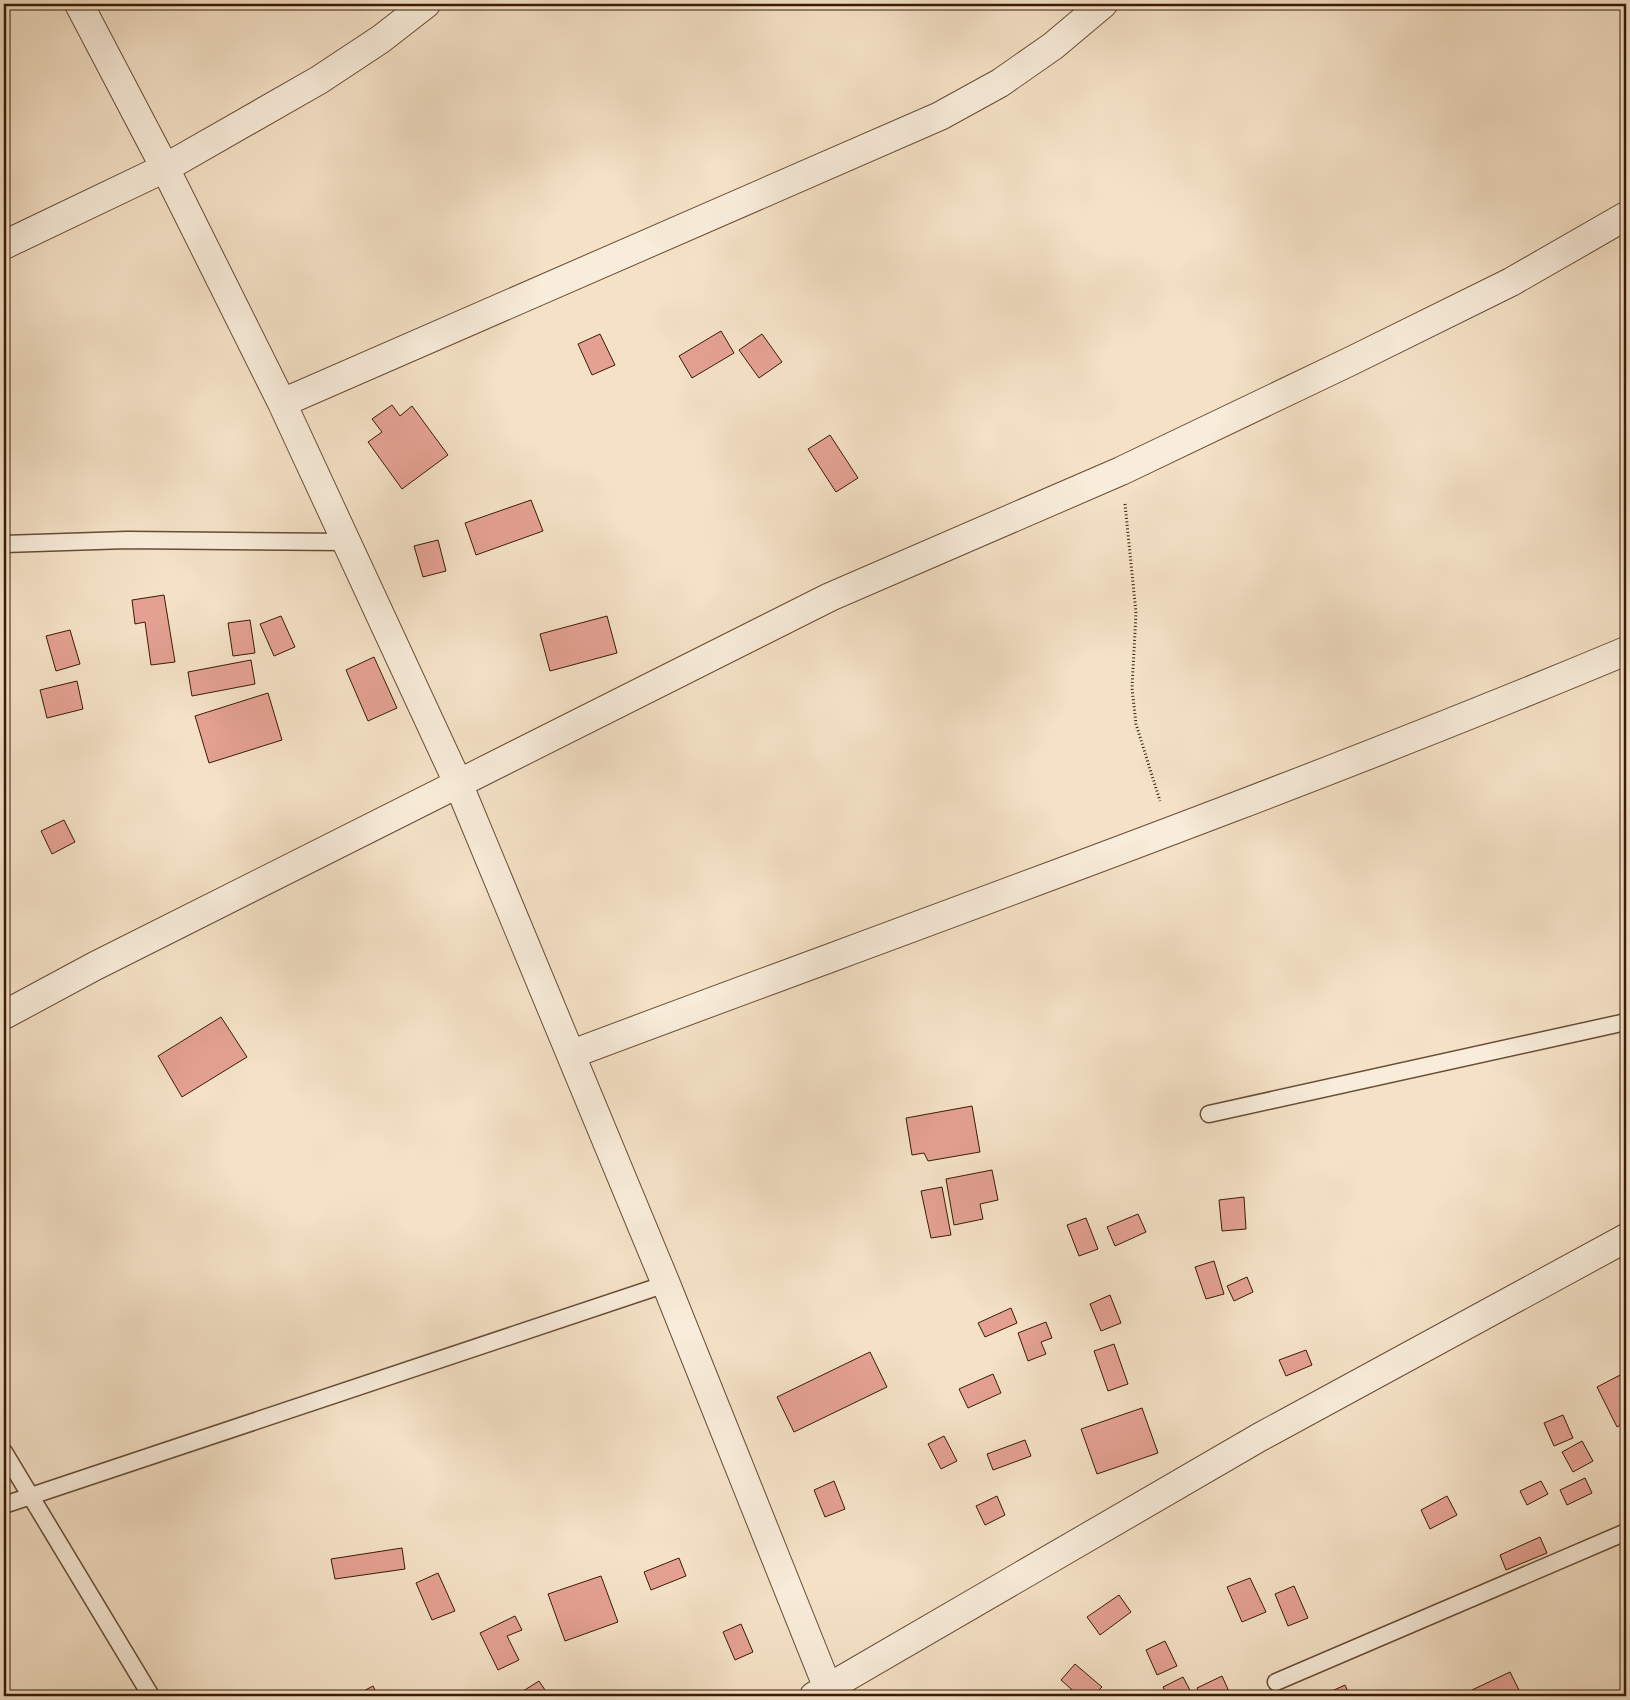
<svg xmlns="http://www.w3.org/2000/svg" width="1630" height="1700" viewBox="0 0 1630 1700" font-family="'Gentium Book Plus',serif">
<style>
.building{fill:#e4a192;stroke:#3a1b04}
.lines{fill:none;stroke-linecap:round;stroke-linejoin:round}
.lane-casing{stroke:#684c34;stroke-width:19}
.street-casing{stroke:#684c34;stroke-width:30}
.path{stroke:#3a1b04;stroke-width:3;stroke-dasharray:1 2.5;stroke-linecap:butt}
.lane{stroke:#f8ecda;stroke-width:16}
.street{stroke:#f8ecda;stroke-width:28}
</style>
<rect width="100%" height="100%" fill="#f4e1c6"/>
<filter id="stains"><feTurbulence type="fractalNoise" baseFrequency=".004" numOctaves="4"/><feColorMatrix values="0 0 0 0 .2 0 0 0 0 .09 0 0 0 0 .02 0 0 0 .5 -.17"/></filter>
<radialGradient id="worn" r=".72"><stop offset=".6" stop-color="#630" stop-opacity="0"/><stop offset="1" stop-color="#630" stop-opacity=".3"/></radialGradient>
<path class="building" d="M721,331L734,353L692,378L679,356Z
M600,334L615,365L592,375L578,344Z
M762,334L782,362L759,378L739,350Z
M392,405L400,416L412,406L448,455L402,489L368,442L382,432L372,419Z
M830,435L858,478L836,492L808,449Z
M531,500L543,531L476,555L465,523Z
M438,540L446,571L423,577L414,546Z
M164,595L175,662L151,665L145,622L135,624L132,600Z
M281,616L295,647L274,656L260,624Z
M607,616L617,653L550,671L540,634Z
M250,620L255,653L233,656L228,623Z
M70,630L80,664L56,671L46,636Z
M374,657L397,708L368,721L346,670Z
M251,660L255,684L192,696L188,672Z
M77,681L83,709L47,718L40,690Z
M268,693L282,740L209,763L195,716Z
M64,820L75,842L52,854L41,831Z
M221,1017L247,1057L182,1097L158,1056Z
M972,1106L980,1152L928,1161L924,1153L912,1155L906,1118Z
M992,1170L998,1200L980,1204L983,1219L954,1225L946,1179Z
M942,1187L951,1235L931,1238L921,1191Z
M1244,1197L1246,1229L1222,1231L1219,1200Z
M1138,1214L1146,1232L1115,1246L1107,1227Z
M1086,1218L1098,1249L1079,1256L1067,1225Z
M1214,1261L1224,1294L1206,1299L1195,1267Z
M1247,1277L1253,1292L1234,1301L1227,1286Z
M1110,1295L1121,1323L1101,1331L1090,1304Z
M1011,1308L1017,1323L985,1337L978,1323Z
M1046,1322L1052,1338L1041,1342L1046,1354L1028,1361L1018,1333Z
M1114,1344L1128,1384L1108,1391L1094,1351Z
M1306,1350L1312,1365L1286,1376L1279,1360Z
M870,1352L887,1387L794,1432L777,1397Z
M1626,1372V1422L1617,1427L1597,1387Z
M993,1374L1001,1393L968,1408L959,1389Z
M1142,1408L1158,1453L1097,1474L1081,1429Z
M1563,1415L1573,1438L1554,1446L1544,1423Z
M944,1436L957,1461L941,1469L928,1444Z
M1025,1440L1031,1456L993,1470L987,1454Z
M1582,1441L1593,1461L1573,1472L1562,1452Z
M1626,1472V1487L1620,1475Z
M1585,1478L1592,1493L1567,1505L1560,1490Z
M834,1481L845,1509L825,1517L814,1490Z
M1541,1481L1548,1494L1527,1505L1520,1491Z
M997,1496L1005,1515L985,1525L976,1506Z
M1447,1496L1457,1515L1430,1529L1421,1510Z
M1540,1537L1547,1553L1506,1570L1500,1555Z
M402,1548L405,1569L335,1579L331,1559Z
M679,1558L686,1576L651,1590L644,1572Z
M438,1573L455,1611L432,1620L416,1583Z
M601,1576L618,1622L565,1641L548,1594Z
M1250,1578L1266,1612L1242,1622L1227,1587Z
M1294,1586L1308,1618L1288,1626L1275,1594Z
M1119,1595L1131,1612L1100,1635L1087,1617Z
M515,1616L522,1630L507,1636L519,1660L498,1670L480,1633Z
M741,1624L753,1652L735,1660L723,1632Z
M1165,1641L1177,1666L1157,1675L1146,1650Z
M1075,1664L1102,1687L1093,1696H1079L1061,1680Z
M1510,1672L1522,1696H1475L1472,1690Z
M1222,1676L1231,1696H1201L1197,1688Z
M1183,1677L1193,1696H1167L1163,1687Z
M539,1681L549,1696H522L520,1693Z
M1345,1685L1350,1696H1321Z
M373,1686L378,1696H354Z"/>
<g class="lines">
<defs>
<path id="lane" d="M4,544L127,540L347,542
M1209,1114L1626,1022
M4,1452L151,1696
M4,1505L666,1284
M1276,1682L1626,1532"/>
<path id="street" d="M79,4L165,168L282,403L458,783L666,1284L831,1696
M4,245L165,168L319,80L381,39L426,4
M282,403L940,116L1000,83L1053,46L1103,4
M4,1015L95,966L830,597L1121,471L1351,361L1511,282L1626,216
M572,1054C924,922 1279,796 1626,651
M814,1696L1260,1437L1626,1238"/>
</defs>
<use href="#lane" class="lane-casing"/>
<use href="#street" class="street-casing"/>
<path class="path" d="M1125,504L1136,613L1132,688L1136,724L1160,801"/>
<use href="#lane" class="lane"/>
<use href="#street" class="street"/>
</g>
<rect width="1630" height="1700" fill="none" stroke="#f4e1c6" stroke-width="20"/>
<rect x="5" y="5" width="1620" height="1690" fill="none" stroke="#3a1b04" stroke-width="2.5"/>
<rect x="10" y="10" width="1610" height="1680" fill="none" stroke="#3a1b04"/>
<rect width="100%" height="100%" filter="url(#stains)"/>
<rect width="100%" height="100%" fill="url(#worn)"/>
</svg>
